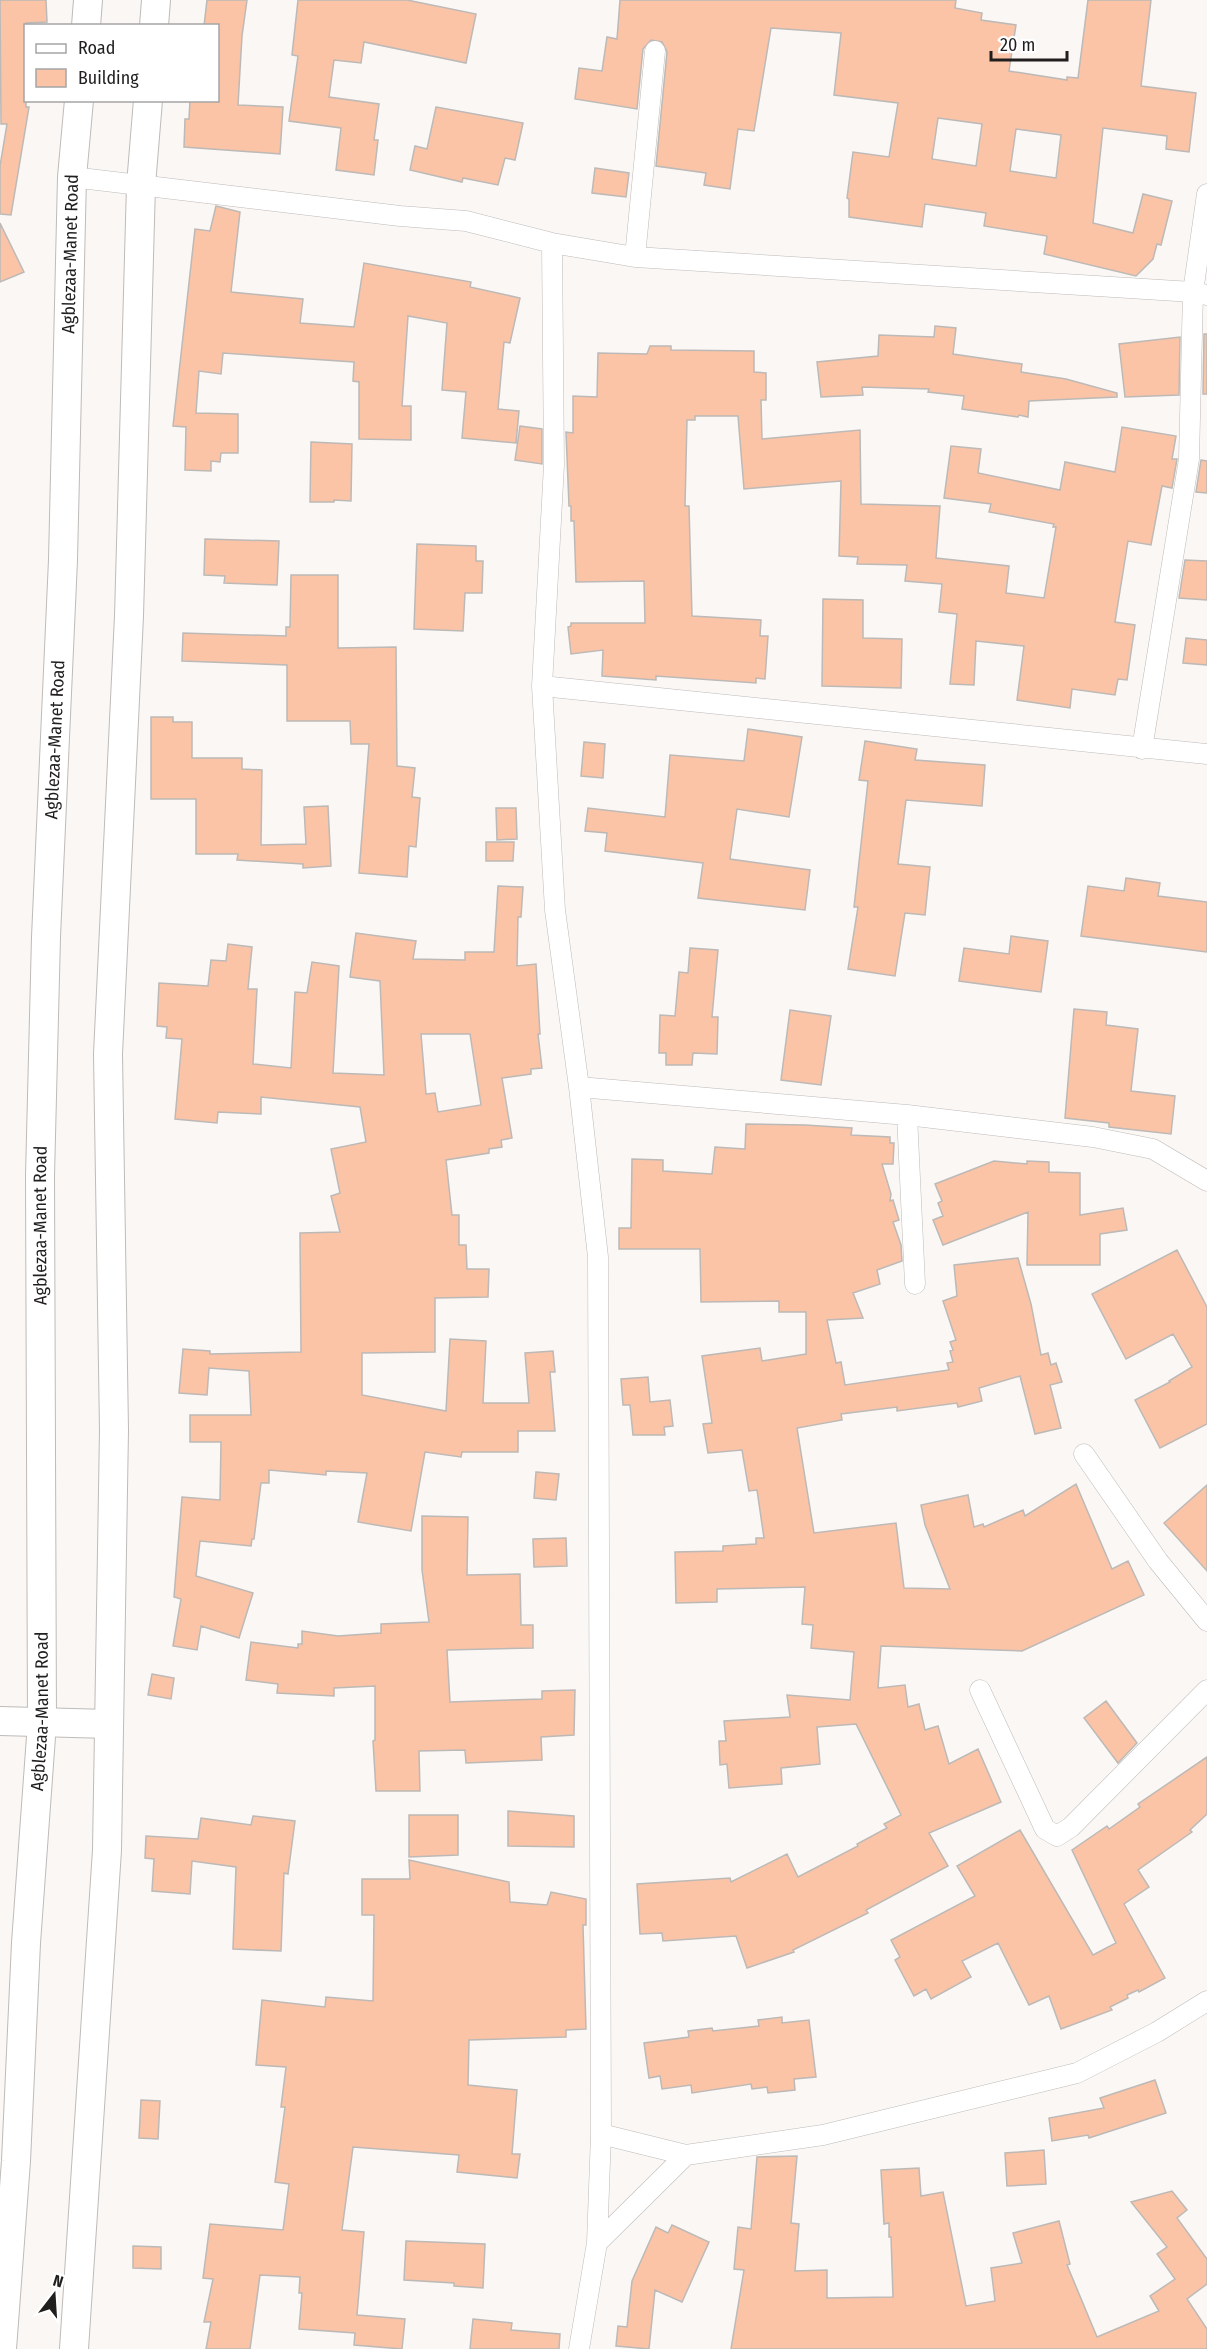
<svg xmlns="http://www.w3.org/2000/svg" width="1207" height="2349" viewBox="0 0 1207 2349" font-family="'Fira Sans Condensed',sans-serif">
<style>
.building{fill:#fbc4a7;stroke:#bcb9b7;stroke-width:1.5;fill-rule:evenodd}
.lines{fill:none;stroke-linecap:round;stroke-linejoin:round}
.street-casing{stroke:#bebbb9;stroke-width:21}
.secondary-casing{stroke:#bebbb9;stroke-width:30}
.street{stroke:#fff;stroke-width:20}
.secondary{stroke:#fff;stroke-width:28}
.labels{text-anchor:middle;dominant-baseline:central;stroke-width:6;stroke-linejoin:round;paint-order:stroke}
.street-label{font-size:18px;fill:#201f1e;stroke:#fff}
</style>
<rect width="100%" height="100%" fill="#faf7f5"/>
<path class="building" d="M0,0H46L47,22L26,23V107H29L11,215L0,214V166L7,124H1Z
M207,0H247L242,36L238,105L283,107L280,154L184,147L185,119H189L190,100H218V26H204Z
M298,0H407L476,14L466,63L364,42L361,63L334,60L329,97L379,104L374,140H378L374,175L336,170L341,128L289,121L298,56L292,55Z
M620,0H956L955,8L982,13L981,20L1016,25L1009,71L1067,80V77L1078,78L1088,0H1151L1141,86L1196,93L1189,152L1166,149L1167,136L1103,128L1093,223L1133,233L1143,194L1172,201L1161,245L1157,244L1153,259L1136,276L1044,254L1047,236L984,226L986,213L925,204L922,227L849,217V199L847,198L853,152L889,157L898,103L834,95L841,33L771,28L754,131L738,129L730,189L704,185L706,173L656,166L667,52L662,42L651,40L643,49L637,109L575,99L579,68L602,71L607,37L617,39ZM938,118L982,124L976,166L932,159ZM1016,129L1061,135L1056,178L1010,171Z
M436,107L523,123L515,160L505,158L498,185L463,178L462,182L410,170L415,146L427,149Z
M595,168L629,173L626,197L592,193Z
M216,206L240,212L231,292L303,299L300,323L354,327L364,263L471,282L470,287L520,298L510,343L504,342L498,409L519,411L516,443L462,438L466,392L442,390L447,323L408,316L402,406H411V440L359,439V382L353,381L354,362L223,353L221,374L199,371L196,413L238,414V453H221L220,462L211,461V471L185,470L186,427L173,426L195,229L210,231Z
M0,223L24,272L0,282Z
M935,326L956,328L953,354L1022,364L1021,372L1066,379L1117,393V397L1029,401L1028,417L1019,415L1018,417L962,409L964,396L928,392L929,389L862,387L863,395L821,397L817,362L878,356L879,335L934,337Z
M1204,334H1207V394H1203Z
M1180,337L1179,395L1125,397L1119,344Z
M650,346H671V350L754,351V372L766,373V400H761L762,439L860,430L861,504L940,506L936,558L1009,566L1006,593L1044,598L1056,527H1053L1054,524L989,512L991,504L944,498L951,446L981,449L978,473L1060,490L1065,462L1115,472L1122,427L1176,436L1172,459H1177L1172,488L1162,486L1151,545L1128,541L1115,622L1135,625L1127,680L1118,679L1115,695L1072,689L1070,708L1017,700L1024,646L976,641L974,685L950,684L957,614L939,612L942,584L905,581L907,565L857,564L858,557L839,556L841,481L744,489L738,416H695V420H687L685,506H689L692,616L761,620L760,636H768L765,679L756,678V683L656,676V680L602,676L603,650L571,654L568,627L571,626V623H645L644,581L576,582L574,521H571V506H569L566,432L573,433V396L597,397L598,353L647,354Z
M520,426L542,429V464L515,460Z
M311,442L352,444L351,501L334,500V502H310Z
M1201,460L1207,461V493L1196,492Z
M205,539L279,541L277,585L224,583L225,576L204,575Z
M417,544L476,546V561H483L482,593H465L463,631L414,629Z
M1185,560L1207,561V600L1179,598Z
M291,575H338V648L396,647L397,766L415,768L412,797L420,798L416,847L409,846L407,877L359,873L369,744H351L350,721H287V665L182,661L183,633L286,636V627H290Z
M823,599L863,600V638L902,639L901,688L822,686Z
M1186,638L1207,640V665L1183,663Z
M151,717H173V722H192V758H242V769L262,770L261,845L306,844L304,807L328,806L331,866L303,868V864L237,860L238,854H196V799H151Z
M748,729L802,737L789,817L737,809L730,859L810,870L805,910L698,898L703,863L605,851L607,833L585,831L588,808L665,817L670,755L744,761Z
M865,741L917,749L915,760L985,765L982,806L906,800L898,864L930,867L925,915L905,913L895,976L848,969L858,907H854L868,781L859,780Z
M584,742L605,744L603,778L581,776Z
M496,808H516L517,839L497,840Z
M486,842H514L513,861H486Z
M1126,878L1160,883L1158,896L1207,902V952L1081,936L1088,886L1124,891Z
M498,886L523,887L521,917H518L517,966L536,964L540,1034H538L542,1068L531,1069V1074L502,1078L512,1138L501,1140L502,1147L489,1149V1153L446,1160L452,1215H459V1245H466L467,1269H489L488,1297L435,1298V1352L362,1353V1395L446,1411L450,1339L486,1341L483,1403H529L525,1353L553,1351L555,1372H550L555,1431H518V1452H462L461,1457L425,1452L411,1531L358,1522L367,1473L326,1471V1475L269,1470V1483H261L254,1539H252L251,1546L200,1541L196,1576L253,1593L239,1638L201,1626L197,1650L173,1646L181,1599L174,1597L182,1497L220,1500L221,1442H190V1415H251L249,1371L209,1368L207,1395L179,1393L183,1349L210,1351V1354L301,1352L300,1233L340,1232L331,1196L340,1193L331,1149L366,1142L360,1107L261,1097V1114L218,1112L217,1123L175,1119L182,1039L166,1038L167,1027L157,1026L159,983L208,986L211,960L226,961L228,944L252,947L248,989H257L253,1064L291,1068L295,992L307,993L312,962L339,966L333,1073L384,1075L380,981L350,977L356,933L416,941L413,959L465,960V952H494ZM421,1034H470L481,1105L438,1112L435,1093L426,1094Z
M1011,936L1048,941L1041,992L959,981L964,948L1009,954Z
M690,948L718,950L712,1017H718L717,1054L693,1053L692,1065H666V1053H659L660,1015L675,1016L679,972L688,973Z
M1074,1009L1107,1012L1106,1025L1138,1029L1131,1091L1175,1096L1171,1134L1109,1127V1123L1065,1118Z
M790,1010L831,1016L821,1085L781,1080Z
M746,1124L805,1125L852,1128L851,1135L890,1137V1143H894L893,1164H882L891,1194L890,1201L893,1200L899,1220L893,1222L901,1245L902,1261L877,1270L880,1284L853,1293L863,1318L827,1320L836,1363L841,1362L845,1385L949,1370L947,1363L953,1362L950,1351L953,1350L950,1342L956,1340L943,1301L957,1296L954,1265L1018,1258L1031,1304L1041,1355L1048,1353L1051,1365L1056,1363L1062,1382L1050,1385L1061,1428L1035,1434L1020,1376L979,1388L982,1401L958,1407L957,1403L897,1411V1407L841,1414L842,1420L797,1428L814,1533L896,1523L904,1588L950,1589L925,1525L921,1505L968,1495L974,1527L983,1524L984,1527L1023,1510L1025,1516L1076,1484L1112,1569L1128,1561L1144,1595L1022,1651L881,1646L878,1688L905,1685L908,1707L919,1704L925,1730L938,1726L949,1764L978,1749L1001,1802L929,1833L948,1866L866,1910L868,1913L793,1950L794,1952L747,1968L736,1936L663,1941L662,1933L640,1934L637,1884L730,1878L731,1882L787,1854L798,1877L858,1846L857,1844L887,1828L884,1824L901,1815L856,1724L817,1727L820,1764L781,1768L782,1784L729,1788L727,1764L720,1765L719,1741H726L724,1721L790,1717L787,1695L850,1700L854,1652L811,1648L813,1625L802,1624L805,1587L717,1589V1602L676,1603L675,1552L723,1551V1546L756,1544V1538H764L757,1490L749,1491L742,1450L708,1453L703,1424L712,1423L702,1356L760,1348L762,1361L806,1354V1312H779V1301L701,1302L700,1249H619V1228H631L632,1159L663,1160V1171L712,1174L715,1147L745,1149Z
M994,1161L1027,1164V1161L1049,1162V1172L1080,1173V1215L1123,1208L1127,1230L1100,1234V1265H1027L1028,1212L943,1245L933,1220L943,1216L938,1203L942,1201L935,1184Z
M1177,1250L1207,1307V1424L1160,1448L1135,1400L1170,1382L1169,1381L1192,1367L1173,1334L1126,1359L1092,1294Z
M648,1377L650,1402L670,1400L673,1426L664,1427L665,1435H633L630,1405H623L621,1379Z
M536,1472L559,1474L556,1500L534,1498Z
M1207,1485V1571L1164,1523Z
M422,1516L468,1517L467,1575L520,1574L521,1625H533V1648L447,1650L450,1702L542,1699V1691L575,1690L574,1735L541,1737L542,1760L466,1763L465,1750L419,1751L420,1791H376L373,1741L375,1740V1686L334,1688V1696L277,1693L278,1684L246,1680L251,1642L298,1648V1644H302V1631L338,1636L381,1633V1624L429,1622L422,1570Z
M566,1538L567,1566L534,1567L533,1539Z
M152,1674L174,1678L171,1699L148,1695Z
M1106,1701L1137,1743L1118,1763L1084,1718Z
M1207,1757V1814L1190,1830L1192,1832L1138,1870L1149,1887L1124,1904L1165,1978L1139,1992L1138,1990L1127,1995L1128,1998L1110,2007L1112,2010L1061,2029L1049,1996L1029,2005L998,1943L962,1961L971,1977L931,1999L926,1989L914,1996L895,1960L900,1957L891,1940L975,1896L957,1866L1020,1830L1093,1955L1116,1943L1072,1850L1107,1826L1109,1829L1140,1807L1138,1804Z
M508,1811L574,1816V1847L508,1846Z
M409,1815H458V1855L409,1857Z
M253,1816L295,1821L288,1874L284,1873L281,1951L233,1949L236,1867L192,1861L190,1894L152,1891L154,1859L145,1858L146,1836L198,1839L201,1818L251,1825Z
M409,1860L509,1882L510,1902L547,1905L551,1892L586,1899V1925H583L586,2029L566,2030V2037L469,2040L468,2085L517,2090L512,2154H520L517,2178L457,2172L459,2155L353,2147L342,2230L364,2232L357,2315L405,2319L402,2349L354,2345L355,2333L299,2329L302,2293H299L300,2277L260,2275L250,2349H206L211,2322H204L213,2279L203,2278L210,2224L283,2230L289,2184L275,2182L285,2107H281L286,2067L256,2065L262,2000L325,2007L326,1997L373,2001L374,1915H362V1879H410Z
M782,2017V2023L809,2020L816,2077L794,2079L795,2090L768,2093L767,2087L752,2089L751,2084L692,2093L691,2085L662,2089L660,2076L649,2078L644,2043L689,2037L688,2031L712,2028L713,2031L759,2026L758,2020Z
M1155,2080L1166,2113L1089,2138L1088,2135L1052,2141L1049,2118L1104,2108L1100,2098Z
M141,2100L160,2101L158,2139L139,2138Z
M1044,2150L1046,2184L1007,2186L1005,2153Z
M797,2156L791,2223L799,2224L795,2271L827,2270V2298L893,2297L891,2237H889V2223L884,2224L881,2170L919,2168L921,2196L943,2192L966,2306L995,2301L991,2268L1022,2263L1013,2233L1059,2221L1070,2264L1067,2265L1097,2337L1159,2311L1150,2296L1175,2279L1157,2254L1167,2247L1131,2202L1172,2191L1187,2210L1177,2218L1207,2259V2284L1187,2299L1207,2329V2349H731L744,2270L734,2269L738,2227L751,2229L757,2157Z
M672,2225L709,2242L682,2302L655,2290L649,2349L616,2346L618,2326L627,2327L632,2281L656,2227L668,2233Z
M406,2241L485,2244L483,2288L454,2286V2283L404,2280Z
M133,2246L161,2247V2269L133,2268Z
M473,2319L512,2323L511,2330L560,2334L559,2349H470Z"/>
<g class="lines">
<defs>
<path id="street" d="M72,177L400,216L466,221L552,243L635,257L1193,292L1207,295
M552,243L554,465L542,686L555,910L579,1087L598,1257L601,2134L597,2243L579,2349
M635,257L655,51
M542,686L1207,754
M1142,749L1189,459L1193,292L1207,194
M579,1087L907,1115L1093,1137L1153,1149L1207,1181
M907,1115L915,1284
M1084,1454L1158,1561L1207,1621
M980,1690L1045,1829L1057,1836L1071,1827L1207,1690
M601,2134L686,2155L823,2135L1077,2073L1157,2032L1207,2001
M597,2243L686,2155"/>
<g id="secondary">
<path d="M86,26L88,0"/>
<path d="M154,26L156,0"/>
<path d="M0,1721L109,1724"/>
<path id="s1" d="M2,2349L16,2161L26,1943L42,1723L40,1176L46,937L63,560L72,177L79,100"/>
<path d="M74,2349L107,1850L114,1430L108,1054L129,616L141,185L148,100"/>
</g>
</defs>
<use href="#street" class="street-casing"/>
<use href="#secondary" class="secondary-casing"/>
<use href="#street" class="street"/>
<use href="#secondary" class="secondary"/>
</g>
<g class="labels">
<g class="street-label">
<text stroke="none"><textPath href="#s1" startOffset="2097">Agblezaa-Manet Road</textPath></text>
<text stroke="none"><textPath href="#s1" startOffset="1611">Agblezaa-Manet Road</textPath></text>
<text stroke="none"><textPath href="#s1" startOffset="1125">Agblezaa-Manet Road</textPath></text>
<text stroke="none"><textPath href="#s1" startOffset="639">Agblezaa-Manet Road</textPath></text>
</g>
</g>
<rect x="24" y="24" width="195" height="78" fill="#ffffff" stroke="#a6a5a5" stroke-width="1.5"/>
<rect x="36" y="44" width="30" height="9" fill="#ffffff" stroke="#a6a5a5" stroke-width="1.5"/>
<text x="78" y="54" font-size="18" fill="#201f1e">Road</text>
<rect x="36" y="69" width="30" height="18" fill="#fbc4a7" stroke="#a6a5a5" stroke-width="1.5"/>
<text x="78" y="84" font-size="18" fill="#201f1e">Building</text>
<g transform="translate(54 2295) rotate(17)" stroke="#ffffff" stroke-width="4.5" paint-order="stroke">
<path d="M0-4.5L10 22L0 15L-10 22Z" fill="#201f1e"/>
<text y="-9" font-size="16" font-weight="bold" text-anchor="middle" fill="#201f1e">N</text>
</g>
<path d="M991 51v9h76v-9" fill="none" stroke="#201f1e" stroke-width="3"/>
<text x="1000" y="51" font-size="18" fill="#201f1e" stroke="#ffffff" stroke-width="4.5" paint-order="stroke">20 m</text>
</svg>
